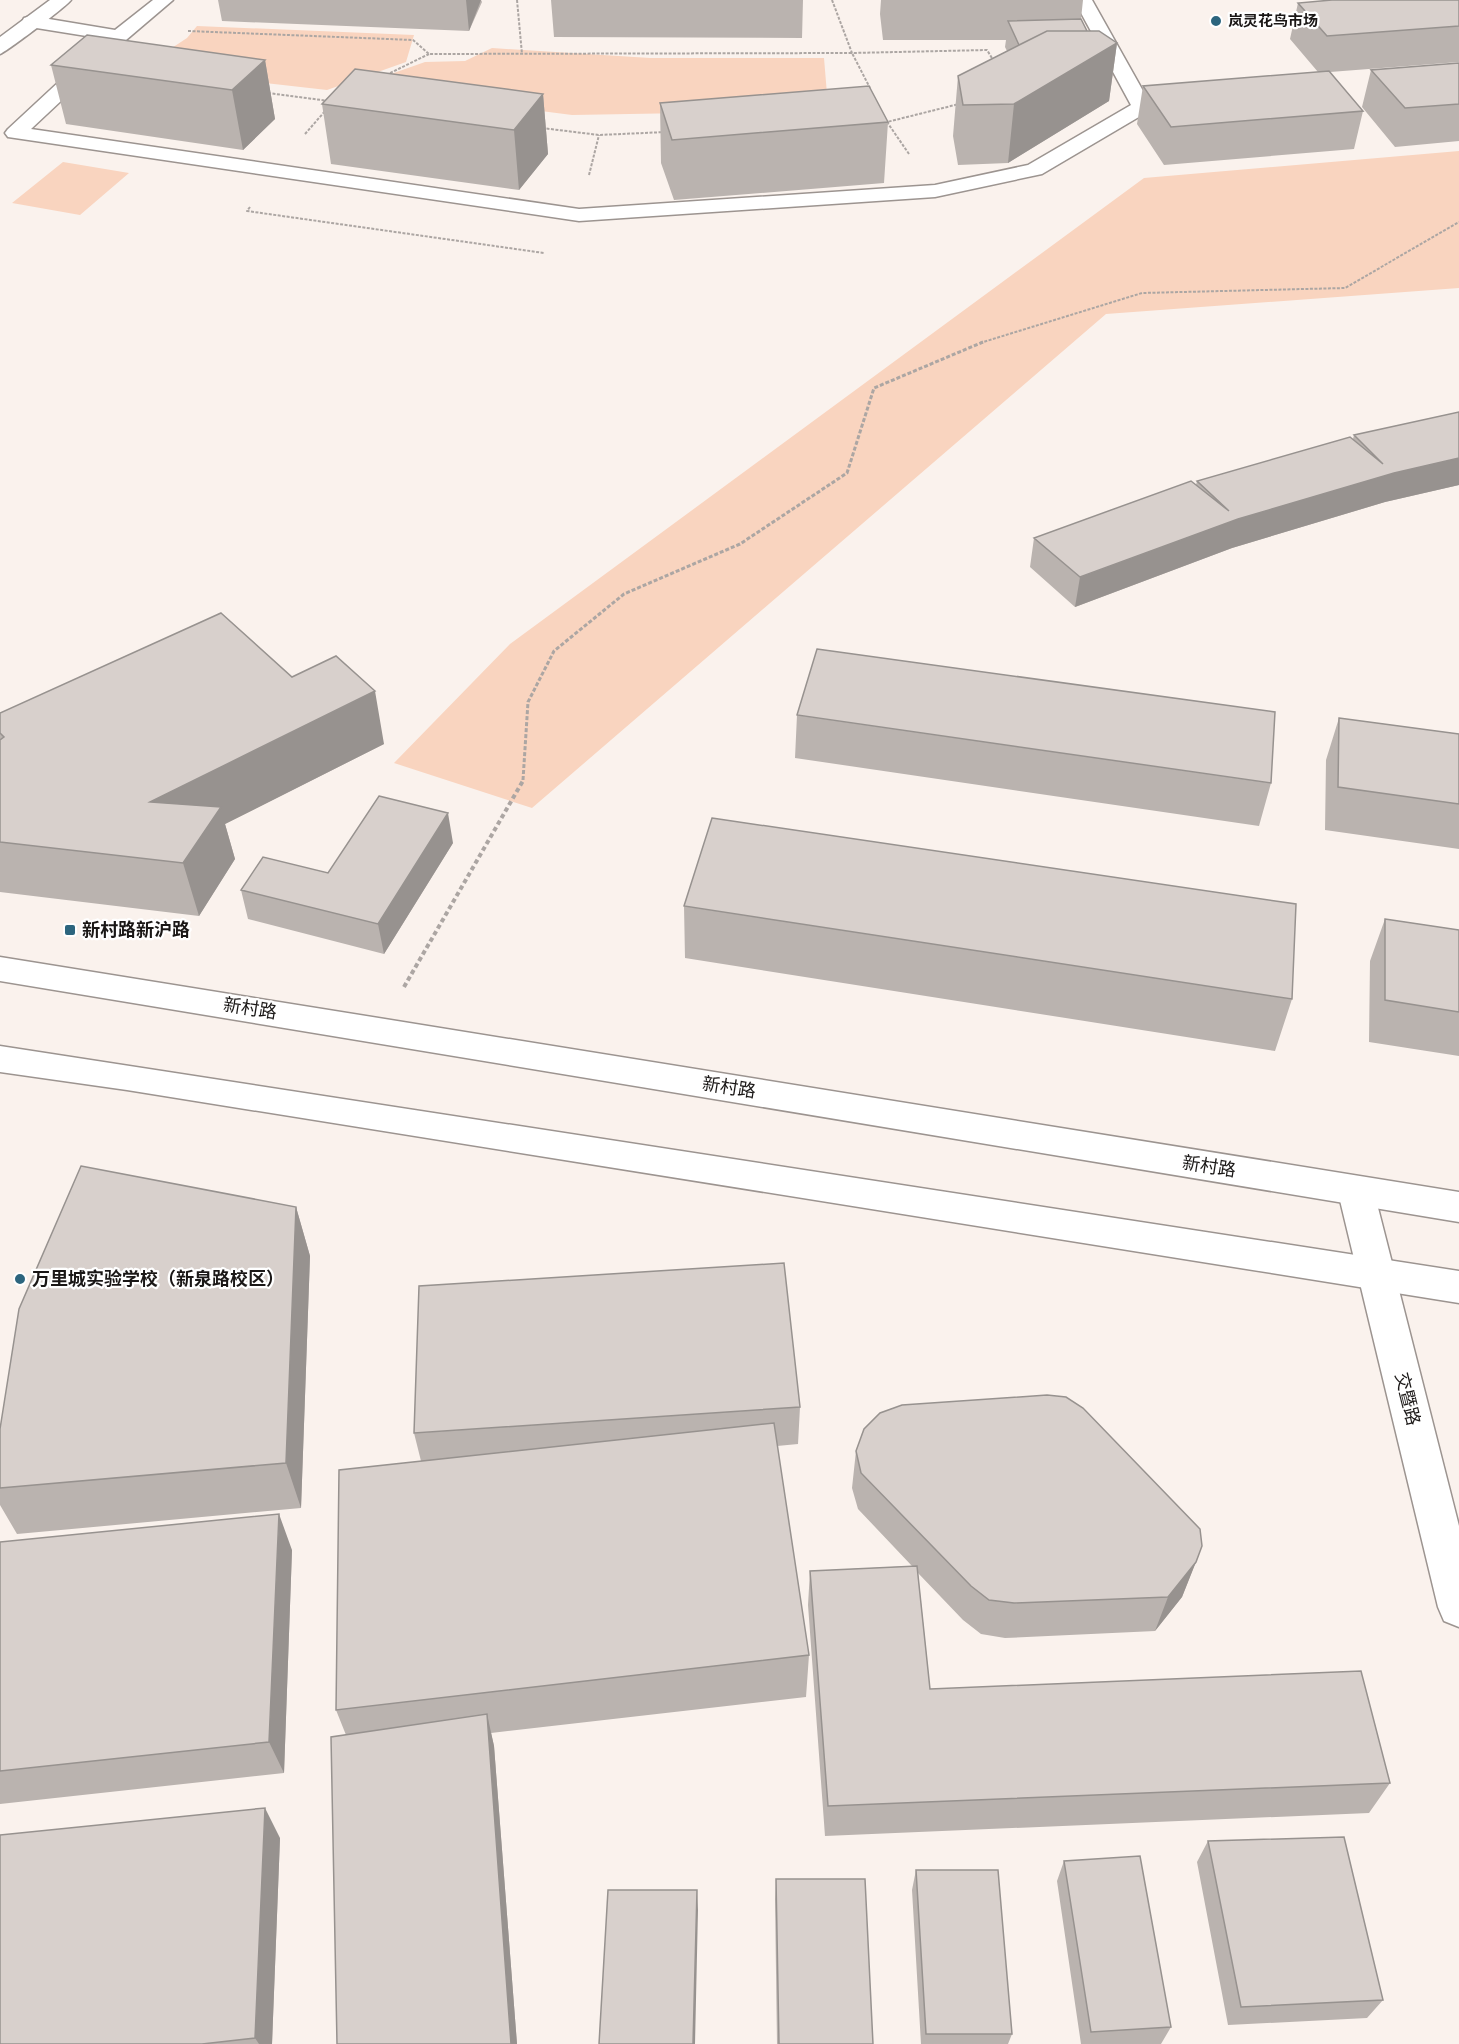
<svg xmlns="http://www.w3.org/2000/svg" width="1459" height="2044" viewBox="0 0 1459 2044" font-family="'Source Sans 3','Noto Sans SC',sans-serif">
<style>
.green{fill:#f9d4bf}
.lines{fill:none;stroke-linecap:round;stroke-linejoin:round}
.minor-casing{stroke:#9c9490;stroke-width:3}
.tertiary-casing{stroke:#9c9490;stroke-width:3}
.secondary-casing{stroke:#9c9490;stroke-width:3}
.path-far2{stroke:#aca6a3;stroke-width:2;stroke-dasharray:3 1.5;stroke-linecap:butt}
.path-far1{stroke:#aca6a3;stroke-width:3;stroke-dasharray:4 2;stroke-linecap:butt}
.path{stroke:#aca6a3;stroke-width:4;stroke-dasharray:4.5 3;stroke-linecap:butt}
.minor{fill:#fff;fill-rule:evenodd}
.tertiary{fill:#fff;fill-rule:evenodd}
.secondary{fill:#fff;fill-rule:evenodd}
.wall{fill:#bab3af}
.shaded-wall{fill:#97928f}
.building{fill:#d8d0cc;stroke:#97928f;stroke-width:1.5}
.poi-dot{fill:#2c657e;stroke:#fff;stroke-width:2}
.labels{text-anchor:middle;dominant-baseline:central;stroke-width:4.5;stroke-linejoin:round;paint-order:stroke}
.far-poi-label{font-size:15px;font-weight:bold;fill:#1a1716;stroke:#fff;text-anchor:start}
.poi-label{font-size:18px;font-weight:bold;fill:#1a1716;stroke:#fff;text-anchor:start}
.street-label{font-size:18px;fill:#1a1716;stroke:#fff}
</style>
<rect width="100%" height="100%" fill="#faf2ed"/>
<path class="green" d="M197,26L414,35L406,62L327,90L140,69L187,38Z
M492,48L650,58H824L828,106L687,113L572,115L454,100L337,93L425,62L465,61Z
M1459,151V288L1106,314L532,808L394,763L510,644L1144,178Z
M63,162L129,173L80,215L12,203Z"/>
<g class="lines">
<defs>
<path id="minor" d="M153,0H173L126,40L31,129L579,209L935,185L1028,165L1131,105L1074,0H1092L1152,107L1149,111L1042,174L935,197L579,221L8,137L5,133L8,129L105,39L24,26L22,22L24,18L31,16L115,30Z"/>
<path id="tertiary" d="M50,0H71C67,6 6,52 0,54V37Z
M1356,1178L1369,1182L1374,1192L1459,1526V1627L1444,1621L1438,1607L1338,1192L1343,1182Z"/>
<path id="secondary" d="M0,957L1459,1192V1222L0,981Z
M0,1046L1459,1271V1303L127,1090L0,1072Z"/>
</defs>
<use href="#minor" class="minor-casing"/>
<use href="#tertiary" class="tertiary-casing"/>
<use href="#secondary" class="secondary-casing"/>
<path class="path-far2" d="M517,0L522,54
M832,0L852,53L987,50L995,63
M188,31L413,40L429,54L852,53L870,88
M386,75L429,54
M268,93L329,101
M542,128L599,135L666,132
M305,134L326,110
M909,154L887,122L959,104
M589,175L599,135
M250,207L247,211L544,253
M980,343L1142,293L1345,288L1459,222"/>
<path class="path-far1" d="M523,780L528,702L554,651L624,594L740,544L847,473L874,388L983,342"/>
<path class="path" d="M404,987L524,779"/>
<use href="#minor" class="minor"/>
<use href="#tertiary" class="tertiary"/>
<use href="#secondary" class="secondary"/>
</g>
<path class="wall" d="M218,0H481L482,2L469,31L222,21Z
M551,0H803L802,38L554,37Z
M881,0H1083L1081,19L1087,31L1117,43L1109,101L1008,163L958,165L953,136L958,76L1007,51L1005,47L1006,40H883L880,14Z
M1459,0V62L1330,72L1363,111L1354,149L1164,165L1137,124L1143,86L1318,72L1290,39L1298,3Z
M265,60L275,119L243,150L66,124L51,65Z
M1459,63V141L1395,147L1362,107L1371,70Z
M543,94L548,154L519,190L331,164L322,104Z
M660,103L888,122L884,183L674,200L661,163Z
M1459,412V485L1385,502L1232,548L1075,607L1030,567L1034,538L1196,485L1197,481L1353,439L1354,435Z
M292,677L384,744L225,824L235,859L199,916L0,892V713Z
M797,715L1271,783L1259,826L795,758Z
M1339,718L1459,734V849L1325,830L1326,760Z
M453,843L384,954L248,919L241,890L328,873Z
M684,906L1292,999L1275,1051L685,958Z
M1385,919L1459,930V1056L1369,1042L1370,961Z
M296,1207L310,1256L301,1508L17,1534L0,1505V1429Z
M800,1407L798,1444L777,1446L809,1655L806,1697L491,1733L494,1746L517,2044H337L346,1735L336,1710L421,1461L414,1433Z
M856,1451L1202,1546L1182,1597L1155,1631L1005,1638L981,1634L963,1620L918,1573L930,1689L1390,1783L1369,1813L825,1836L808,1605L810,1571L912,1566L858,1509L852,1488Z
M0,1542L292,1550L284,1773L0,1804Z
M280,1838L272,2044H0Z
M1208,1841L1383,2000L1367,2018L1228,2025L1197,1862Z
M1064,1861L1171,2027L1161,2044H1081L1057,1881Z
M916,1870L1012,2034L1008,2044H921L912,1890Z
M776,1879L873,2044H777L775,1899Z"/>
<path class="shaded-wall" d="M466,0H481L469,31Z
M1117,43L1109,101L1008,163L1014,104Z
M265,60L275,119L243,150L232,90Z
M543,94L548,154L519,190L514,130Z
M1459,458V485L1385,502L1232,548L1075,607L1080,577L1238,519L1394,473Z
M375,691L384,744L225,824L235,859L199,916L183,863L150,802Z
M448,813L453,843L384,954L378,924Z
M296,1207L310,1256L301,1508L286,1463Z
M279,1514L292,1550L284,1773L269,1742Z
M1196,1562L1182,1597L1155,1631L1168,1597Z
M487,1714L494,1746L517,2044H511Z
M265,1808L280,1838L272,2044H259L255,2038Z
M697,1890L698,1910L695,2044H693Z"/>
<path class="building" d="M1332,0H1459V26L1327,36L1298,3Z
M1081,19L1087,31H1047L1019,45L1008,21Z
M1047,31H1099L1117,43L1014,104L963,105L958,76Z
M87,35L265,60L232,90L51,65Z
M1459,63V104L1405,108L1371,70Z
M355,69L543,94L514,130L322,104Z
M1329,71L1363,111L1171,127L1143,86Z
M869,86L888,122L672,140L660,103Z
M1459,412V458L1394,473L1238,519L1080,577L1034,538L1191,481L1229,511L1197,481L1350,437L1383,464L1354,435Z
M221,613L292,677L336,656L375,691L150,802L221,807L183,863L0,842V740L4,737L0,733V713Z
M817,649L1275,712L1271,783L797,715Z
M1339,718L1459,734V804L1338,787Z
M379,796L448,813L378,924L241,890L263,857L328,873Z
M712,818L1296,904L1292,999L684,906Z
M1385,919L1459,930V1012L1385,1000Z
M81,1166L296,1207L286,1463L0,1488V1429L19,1309Z
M784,1263L800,1407L414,1433L419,1286Z
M1047,1395L1066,1397L1083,1408L1200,1529L1202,1546L1196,1562L1168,1597L1014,1603L989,1600L971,1586L861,1473L856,1451L864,1429L880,1413L902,1405Z
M774,1423L809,1655L336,1710L339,1470Z
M279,1514L269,1742L0,1771V1542Z
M917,1566L930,1689L1361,1671L1390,1783L828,1806L810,1571Z
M487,1714L511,2044H337L331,1737Z
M265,1808L255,2038L202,2044H0V1835Z
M1344,1837L1383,2000L1241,2007L1208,1841Z
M1140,1856L1171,2027L1091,2032L1064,1861Z
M916,1870H998L1012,2034H926Z
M776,1879H865L873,2044H779Z
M608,1890H697L693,2044H599Z"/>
<g class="poi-dot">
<circle cx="1216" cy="21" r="6"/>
<rect x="64" y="924" width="12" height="12" rx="3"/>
<circle cx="20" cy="1279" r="6"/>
</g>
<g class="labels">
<g class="far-poi-label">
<text x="1228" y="21">岚灵花鸟市场</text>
</g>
<g class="poi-label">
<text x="82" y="930">新村路新沪路</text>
<text x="32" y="1279">万里城实验学校（新泉路校区）</text>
</g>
<g class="street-label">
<text transform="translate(250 1009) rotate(9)">新村路</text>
<text transform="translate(729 1088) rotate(9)">新村路</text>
<text transform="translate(1209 1167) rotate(9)">新村路</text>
<text transform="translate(1407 1399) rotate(76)">交暨路</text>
</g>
</g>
</svg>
